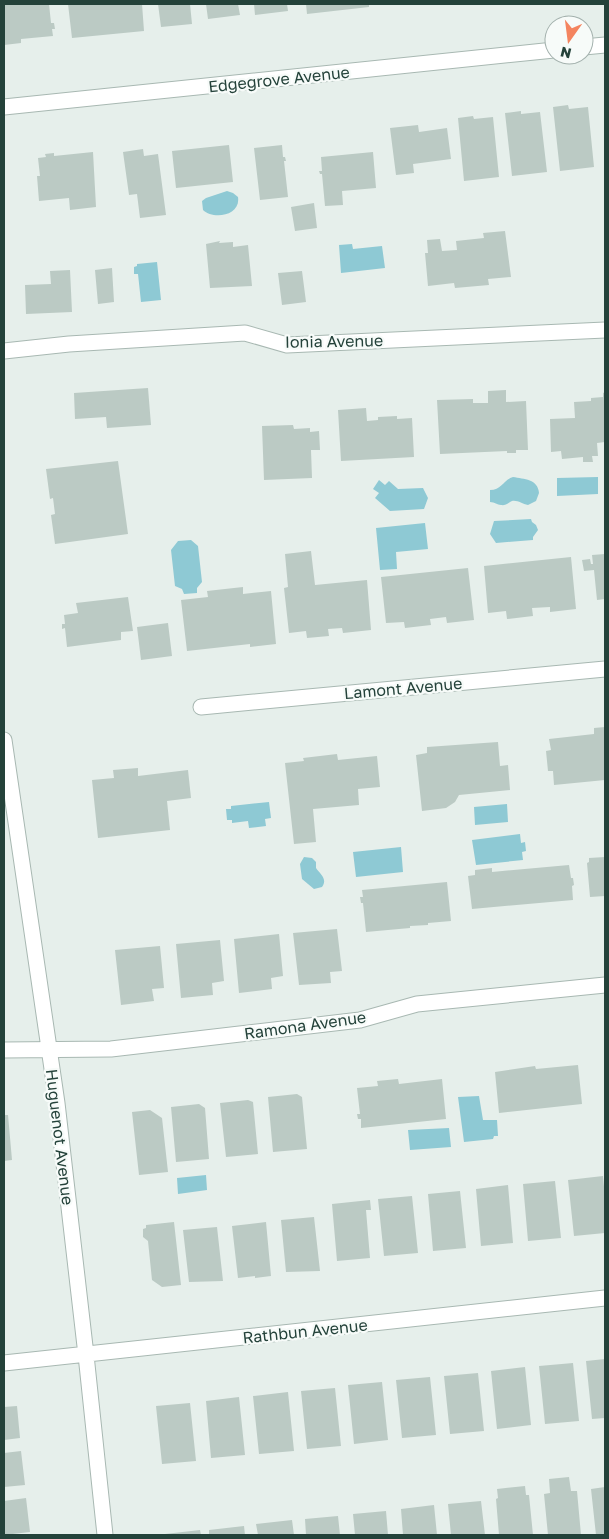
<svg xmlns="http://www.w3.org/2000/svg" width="609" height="1539" viewBox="0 0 609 1539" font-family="'Golos Text',sans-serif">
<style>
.water{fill:#8ec9d4}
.building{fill:#bbcac4}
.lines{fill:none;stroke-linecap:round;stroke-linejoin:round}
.minor-casing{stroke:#a8b8b2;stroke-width:17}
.minor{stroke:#fff;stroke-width:15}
.labels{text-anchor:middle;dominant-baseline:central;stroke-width:4.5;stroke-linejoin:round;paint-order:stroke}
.street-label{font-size:16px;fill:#24423a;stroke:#f7fbf9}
</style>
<rect width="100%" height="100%" fill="#e6efeb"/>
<path class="water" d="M227,191L233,193L238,197C241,216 213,220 203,210L202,201L206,198Z
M352,244L353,249L382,246L385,268L341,273L339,245Z
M157,262L161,300L141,302L138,274H134V267L137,266V264Z
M513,477C524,479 538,479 539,493L536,501L528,505C522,504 518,500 512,501C509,502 507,506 501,505C497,505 495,502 490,502V490C502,490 503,480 513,477Z
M598,477V494L557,496V478Z
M379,480L385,485L389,481L398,489L423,488L428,498L424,509L390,511L375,498L379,493L373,489Z
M531,519L532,522L536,525L538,530L533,537V540L496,543L490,534L494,521Z
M425,523L428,549L396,552L397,569L380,570L376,528Z
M191,540L198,546L202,582L197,588V593L184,594L182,589L175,586L171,550L178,541Z
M269,802L271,818L265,819L266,826L249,828L248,821L232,823V820H227L226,809H231V806Z
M507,804L508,822L475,825L474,807Z
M520,834L521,843L525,842L526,851L522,852L523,860L476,865L472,840Z
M401,847L403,872L356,877L353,852Z
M304,857L312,858L316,862V868C320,874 328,879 322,887L314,889L302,879L300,864Z
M479,1096L483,1120H497L498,1136H494L493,1139L464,1142L458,1097Z
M449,1128L451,1147L410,1150L408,1130Z
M206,1175L207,1190L178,1194L177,1178Z"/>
<path class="building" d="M4,4H49L51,23H54L55,29H52L53,36L21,39V43L4,45Z
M68,4H142L144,31L72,38Z
M158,4H190L192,24L161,27Z
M206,4H238L240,15L208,19Z
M254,4H287L288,11L255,15Z
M306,4H369V7L307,14Z
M568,105L569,109L588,107L594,167L560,171L553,107Z
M521,111V114L540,112L547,172L512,176L505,113Z
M473,116L474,119L493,117L499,177L464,181L458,118Z
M418,125L419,132L447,128L451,159L413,164L414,173L396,175L390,128Z
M229,145L233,182L176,188L172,151Z
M282,145L283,157H285L286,161H284L288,197L260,200L254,148Z
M143,149L144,156L158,154L166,215L140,218L137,194L129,195L123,152Z
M93,152L96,207L70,210L69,198L39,201L37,176H40L38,158L46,157L45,154L54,153V156Z
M373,152L376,188L342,191L343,205L325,206L322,174H320L319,171H322L321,157Z
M314,203L317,228L295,231L291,207Z
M505,231L511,277L488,279L489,285L455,288L454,283L428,286L425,253H428L427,240L440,239L442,251L457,250L456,241L484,238L483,233Z
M220,241L219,243L233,242V247L248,245L252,286L210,288L206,244Z
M112,268L114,302L98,304L95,270Z
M70,270L72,312L26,314L25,285L51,284L50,271Z
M302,271L306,302L282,305L278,273Z
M148,388L151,425L107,428L106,417L75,419L74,393Z
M506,390V402L526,401L528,450H516V453H507V451L440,454L437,400L473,399V403H488V391Z
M605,392V442L597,443L598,456H592L593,462H583V457L562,459L561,451L551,452L550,419L575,418L574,402L591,401V398L603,397V393Z
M366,408L367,421L378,420V417L397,416V419L412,418L414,457L341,461L338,410Z
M293,425L294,429L310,428V432L319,431L320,450H311L312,478L264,480L262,426Z
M118,461L128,534L55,544L51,515L55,514L53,498L50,499L46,469Z
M311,551L315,585L367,580L371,630L343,633L342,628L328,629L329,636L307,638L306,631L289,633L284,588L288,587L285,554Z
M605,554V599L597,600L594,570L584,571L582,560L590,559L591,564H593L592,555Z
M571,557L576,609L550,612V607L532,608L533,616L507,619L506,611L488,613L484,566Z
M468,568L474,620L447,623L446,617L430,619L431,625L405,628L404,622L386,623L381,577Z
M243,587V594L271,591L276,644L250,647V644L187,651L181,600L208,597L207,591Z
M128,597L133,631L121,632V640L67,647L65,628L62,629V624H65L64,615L78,613L76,603Z
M168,623L172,656L141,660L137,627Z
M605,727V780L554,785L553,771H548L546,751L551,750L549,739L594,734V728Z
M498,742L500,766L508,765L510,790L459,795L455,802L446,808L422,811L416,755L427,753V747Z
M337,754L338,760L377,756L380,787L358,789L359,805L313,809L316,842L294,844L285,763L304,761L303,758Z
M138,768V776L188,770L191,798L167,801L170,830L98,838L92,780L114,778L113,770Z
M605,857V896L590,897L587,863L589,862V858Z
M569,865L571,878H573L574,885L572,886L573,900L472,909L468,876L475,875V870L492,868V872Z
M447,882L451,921L428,923V925L410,926V928L366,932L363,903H361L360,897H363L362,890Z
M337,929L342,971L330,972L331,983L299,985L293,933Z
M279,934L283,976L271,978L272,989L239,993L234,939Z
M220,940L224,981L212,983L213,995L181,998L176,944Z
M160,946L164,988L152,989L154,1001L121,1005L115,950Z
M578,1065L582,1104L499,1113L495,1072L535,1066L536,1069Z
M398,1079L399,1084L442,1079L446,1119L361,1128V1119H358L357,1114H360L357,1088L378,1086L377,1081Z
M297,1094L302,1097L307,1149L273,1152L268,1097Z
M248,1100L253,1102L258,1154L226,1157L220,1103Z
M199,1104L205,1108L209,1159L176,1162L171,1107Z
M150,1110L162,1118L168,1172L139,1175L132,1112Z
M4,1115H8L12,1160L4,1161Z
M603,1176L605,1197V1233L574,1236L568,1180Z
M555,1181L561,1238L528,1241L523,1184Z
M508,1185L513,1243L481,1246L476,1189Z
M460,1191L466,1248L433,1251L428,1194Z
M412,1196L418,1253L384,1256L378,1199Z
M370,1200L371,1210H366L370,1258L337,1261L332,1204Z
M314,1217L320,1271L286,1272L281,1220Z
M174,1222L181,1285L162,1287L152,1280L148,1241L143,1237V1229L146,1228V1225Z
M266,1222L271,1276L255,1278V1276L238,1278L232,1226Z
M217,1227L223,1281L189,1282L183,1230Z
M605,1359V1418L592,1419L586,1361Z
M573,1363L579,1421L545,1424L539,1366Z
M525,1367L531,1425L497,1429L491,1371Z
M478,1373L484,1431L450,1434L444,1376Z
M430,1377L436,1435L402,1438L396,1380Z
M382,1382L388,1440L354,1444L348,1385Z
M335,1388L341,1446L307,1449L301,1391Z
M288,1392L294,1451L259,1454L253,1396Z
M239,1397L245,1455L211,1458L206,1401Z
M190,1403L196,1461L162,1464L156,1406Z
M17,1406L20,1438L4,1440V1407Z
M21,1451L25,1485L4,1487V1453Z
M569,1477L571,1491H577L581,1535H548L544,1494L550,1493L549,1479Z
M525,1486L526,1495H529L533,1535H499L496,1499L498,1498L497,1489Z
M605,1487V1535H596L591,1489Z
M26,1498L30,1532L4,1535V1501Z
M481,1501L485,1535H451L448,1504Z
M434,1505L437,1535H403L401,1509Z
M386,1511L388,1535H355L353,1514Z
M338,1516L340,1535H306L305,1519Z
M292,1520L294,1535H258L256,1524Z
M244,1526L245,1535H209V1530Z
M200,1530L201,1535H165V1534Z"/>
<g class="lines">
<defs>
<path id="minor" d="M584,47L605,45
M4,107L554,50
M4,351L69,344L245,333L287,345L605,330
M201,707L605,669
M4,740L57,1103L86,1355L105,1535
M4,1050L111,1049L360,1020L417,1004L605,985
M4,1363L605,1298"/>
</defs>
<use href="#minor" class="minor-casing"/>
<use href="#minor" class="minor"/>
</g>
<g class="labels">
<g class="street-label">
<text transform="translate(279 79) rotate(-6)">Edgegrove Avenue</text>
<text transform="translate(334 341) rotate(-1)">Ionia Avenue</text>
<text transform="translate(403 688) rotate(-5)">Lamont Avenue</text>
<text transform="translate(305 1025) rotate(-8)">Ramona Avenue</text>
<text transform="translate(60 1137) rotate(83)">Huguenot Avenue</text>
<text transform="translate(305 1331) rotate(-6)">Rathbun Avenue</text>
</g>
</g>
<rect width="609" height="1539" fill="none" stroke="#24423a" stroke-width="10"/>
<g transform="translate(569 40) rotate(194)"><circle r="24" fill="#f7fbf9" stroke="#a3b1ad"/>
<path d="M0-4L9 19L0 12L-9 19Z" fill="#f4845f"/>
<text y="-8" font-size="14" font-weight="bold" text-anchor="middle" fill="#24423a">N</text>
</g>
</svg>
